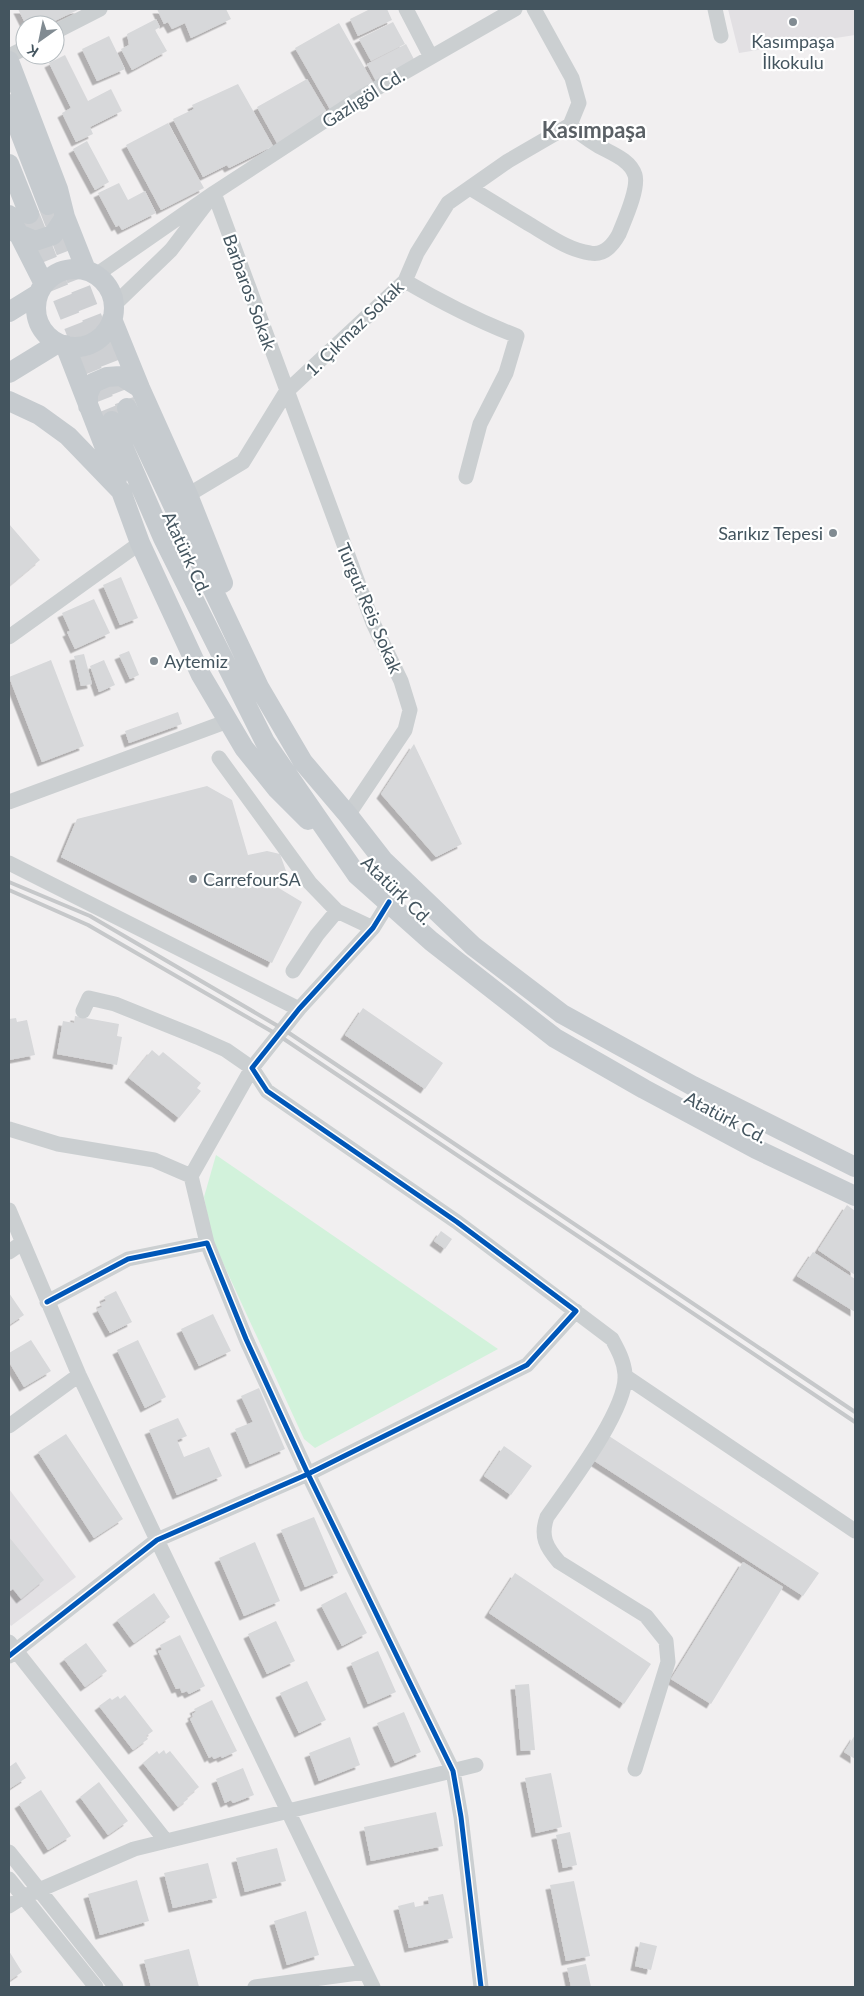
<svg xmlns="http://www.w3.org/2000/svg" width="864" height="1996" viewBox="0 0 864 1996" font-family="Lato,sans-serif">
<style>
.education{fill:#e2e0e3}
.green{fill:#d2f2db}
.building{fill:#d7d8da;filter:url(#shadow)}
.lines{fill:none;stroke-linecap:round;stroke-linejoin:round}
.major-tunnel{stroke:#ced0d3;stroke-width:20;stroke-dasharray:20 10;stroke-linecap:butt}
.minor{stroke:#cbcfd1;stroke-width:15}
.major{stroke:#c6cbcf;stroke-width:20}
.rail{stroke:#c6c8ca;stroke-width:4}
.cycleway-casing{stroke:#fff;stroke-width:8}
.cycleway{stroke:#0057b8;stroke-width:5}
.poi-dot{fill:#818b92;stroke:#fff;stroke-width:2}
.labels{text-anchor:middle;dominant-baseline:central;stroke-width:4.5;stroke-linejoin:round;paint-order:stroke}
.poi-label{font-size:18px;fill:#44555f;stroke:#fff;text-anchor:start}
.street-label{font-size:18px;fill:#44555f;stroke:#fff}
.district-label{font-size:22px;font-weight:bold;fill:#5a6065;stroke:#fff}
</style>
<defs>
<filter id="shadow"><feDropShadow dx="-4.5" dy="4.5" stdDeviation="0" flood-color="#0004"/></filter>
</defs>
<rect width="100%" height="100%" fill="#f1eff0"/>
<path class="education" d="M728,9H855V35L739,53Z
M9,1489L76,1577L11,1626L9,1623Z"/>
<path class="green" d="M216,1155L498,1349L315,1448L304,1439L212,1239L204,1197Z"/>
<path class="building" d="M18,9H80L46,25H26Z
M157,9H226L231,19L191,38L185,23L172,29L168,22L164,24Z
M370,9H387L392,20L358,36L350,19Z
M156,19L160,27L155,30L167,51L132,70L121,49L129,45L127,34Z
M393,22L405,44L371,61L359,39Z
M339,23L375,86L331,111L295,48Z
M109,36L125,69L97,81L82,49Z
M406,44L416,63L377,83L367,64Z
M65,55L88,101L111,89L122,111L90,127L93,134L76,142L62,113L71,108L49,63Z
M307,79L329,116L278,145L257,107Z
M238,84L273,146L229,168L227,165L203,177L173,119L194,109L192,105Z
M168,123L204,188L161,210L126,145Z
M87,141L109,182L95,190L73,149Z
M119,183L128,200L145,191L156,213L122,230L119,225L116,227L98,193Z
M9,524L40,560L9,586Z
M121,577L138,618L120,625L103,585Z
M94,599L110,633L75,649L67,632L70,631L62,613Z
M129,651L139,675L130,679L119,655Z
M84,654L92,684L81,686L74,656Z
M51,660L84,746L42,762L9,677Z
M104,660L115,685L99,692L90,666Z
M178,712L182,724L129,743L125,731Z
M414,744L462,844L436,857L381,794Z
M207,786L232,800L248,855L267,851L280,854L286,871L277,887L302,902L272,963L61,857L77,819Z
M363,1008L443,1063L425,1089L345,1035Z
M75,1016L119,1024L117,1036L122,1037L117,1065L57,1054L63,1021L74,1023Z
M16,1018L17,1022L27,1020L35,1055L9,1060V1019Z
M152,1050L159,1056L163,1052L201,1083L197,1088L201,1091L179,1118L129,1078Z
M847,1205L855,1211V1275L818,1250Z
M441,1231L452,1239L445,1249L434,1241Z
M813,1252L855,1279V1312L797,1276Z
M116,1291L132,1322L110,1333L97,1309L102,1307L101,1303L106,1301L104,1297Z
M9,1293L24,1315L9,1325Z
M213,1314L231,1351L199,1366L181,1329Z
M31,1340L51,1371L24,1387L9,1362V1353Z
M138,1340L166,1397L145,1408L117,1350Z
M259,1388L285,1449L250,1464L235,1429L253,1422L241,1396Z
M178,1418L187,1436L177,1440L184,1457L209,1447L222,1476L177,1495L149,1430Z
M66,1434L123,1519L94,1538L38,1452Z
M609,1436L819,1573L803,1596L593,1460Z
M504,1446L532,1466L511,1495L484,1476Z
M314,1517L338,1573L305,1587L281,1530Z
M9,1537L44,1580L21,1599L13,1589L10,1591L9,1589Z
M255,1542L280,1601L244,1616L219,1558Z
M743,1562L783,1587L711,1704L671,1679Z
M515,1573L651,1664L624,1704L489,1613Z
M346,1592L367,1633L342,1646L321,1605Z
M154,1593L170,1617L134,1643L117,1620Z
M276,1621L295,1661L267,1674L248,1634Z
M180,1635L205,1686L189,1694L187,1691L182,1693L180,1688L176,1689L158,1651L162,1650L160,1645Z
M86,1643L107,1671L85,1687L64,1659Z
M378,1651L396,1692L368,1704L351,1663Z
M307,1681L326,1720L299,1733L280,1693Z
M529,1684L535,1750L521,1751L515,1685Z
M125,1695L153,1731L146,1736L148,1739L133,1750L99,1706L110,1698L112,1700L118,1696L120,1699Z
M212,1700L237,1751L222,1758L221,1756L214,1759L212,1756L209,1758L190,1719L193,1717L192,1714L196,1712L194,1709Z
M404,1712L421,1752L395,1763L377,1723Z
M855,1735V1759L844,1752Z
M350,1737L360,1765L319,1781L309,1753Z
M164,1750L166,1754L170,1751L199,1787L187,1797L188,1799L178,1807L143,1763L157,1751L159,1754Z
M16,1762L26,1778L9,1789V1767Z
M243,1768L254,1795L233,1803L231,1800L225,1803L216,1779Z
M551,1773L562,1827L536,1833L525,1778Z
M99,1782L128,1821L108,1835L80,1797Z
M41,1790L71,1836L48,1850L19,1804Z
M436,1812L443,1846L371,1861L364,1827Z
M570,1832L577,1865L563,1868L556,1835Z
M277,1848L286,1881L245,1892L236,1858Z
M208,1863L217,1898L173,1908L164,1873Z
M137,1880L149,1921L100,1935L88,1894Z
M574,1881L590,1956L566,1961L550,1885Z
M443,1894L453,1938L409,1948L398,1906L414,1902L415,1907L429,1904L428,1897Z
M306,1911L319,1955L287,1965L274,1921Z
M640,1942L657,1946L651,1970L635,1966Z
M189,1949L199,1987H151L144,1960Z
M9,1951L22,1972L9,1981Z
M586,1964L591,1987H571L567,1968Z"/>
<g class="lines">
<path class="major-tunnel" d="M48,205L127,408
M29,214L112,421"/>
<path class="minor" d="M406,9L431,57
M534,9L572,78L579,103L570,125
M715,9L721,36
M55,32L100,9
M9,56L25,48
M470,188C490,200 509,212 529,224C548,235 568,250 590,253C604,256 613,245 619,234C624,221 639,189 635,175C630,159 610,153 597,145C587,139 578,132 570,125
M214,193L373,623L401,681L410,710L405,730L348,815
M96,275L214,193L358,99L515,9
M405,281C441,302 478,321 517,336L506,373L480,424L466,477
M114,305L171,250L206,204
M188,495L243,462L286,392L405,281L417,253L448,203L508,161L570,125
M9,637L140,543
M219,758L310,883L337,911L373,928
M9,802L228,721
M9,863L299,1009
M389,902L373,928L299,1009L252,1068L267,1091L457,1222L612,1339C618,1350 624,1361 625,1374C628,1409 568,1487 547,1517C540,1536 546,1547 559,1562L646,1616L666,1641L668,1662L635,1769
M293,971L317,935L337,911
M83,1011L89,998L115,1004L197,1037L226,1050L252,1068L191,1176L207,1243
M9,1129L58,1144L154,1160L191,1176
M9,1210L79,1375L157,1540L373,1987
M9,1252L22,1243
M47,1302L128,1259L207,1243L246,1339L308,1474L453,1771L461,1817L481,1987
M625,1376L855,1531
M9,1426L79,1375
M9,1642L166,1841
M9,1656L157,1540L308,1474L527,1365L576,1311
M9,1852L116,1987
M9,1879L96,1987
M9,1906L23,1897L134,1849L476,1765
M255,1987L365,1972"/>
<path class="major" d="M9,61L58,189L65,217L86,270
M9,104L48,205
M9,164L29,214
M9,215L44,284
M16,233L35,241L53,235L65,217
M36 308a39 39 0 1 1 78 0a39 39 0 1 1-78 0Z
M9,312L38,294
M112,319L140,388L188,495L223,583
M65,345L117,479
M9,373L58,343
M9,401L39,415L68,436L121,491L140,543L201,675L244,748L277,789L308,820
M88,406V394L93,383L107,377L121,376L140,388
M127,408L259,687L303,762L348,815L383,860L473,946L562,1014L693,1086L855,1167
M112,421L163,538L265,742L357,875L431,941L555,1038L644,1089L756,1149L855,1196"/>
<path class="rail" d="M9,882L90,916L283,1029L855,1412
M9,890L88,925L278,1035L855,1422"/>
<defs>
<path id="cycleway" d="M47,1302L128,1259L207,1243L246,1339L308,1474L453,1771L461,1817L481,1987
M9,1656L157,1540L308,1474L527,1365L576,1311L457,1222L267,1091L252,1068L299,1009L373,928L389,902"/>
</defs>
<use href="#cycleway" class="cycleway-casing"/>
<use href="#cycleway" class="cycleway"/>
</g>
<g class="poi-dot">
<circle cx="793" cy="22" r="5"/>
<circle cx="833" cy="533" r="5"/>
<circle cx="154" cy="661" r="5"/>
<circle cx="193" cy="879" r="5"/>
</g>
<g class="labels">
<g class="poi-label">
<text x="793" y="41" text-anchor="middle">Kasımpaşa<tspan x="793" dy="21">İlkokulu</tspan></text>
<text x="823" y="533" text-anchor="end">Sarıkız Tepesi</text>
<text x="164" y="661">Aytemiz</text>
<text x="203" y="879">CarrefourSA</text>
</g>
<g class="street-label">
<text transform="translate(363 98) rotate(-32)">Gazlıgöl Cd.</text>
<text transform="translate(250 292) rotate(70)">Barbaros Sokak</text>
<text transform="translate(354 328) rotate(-44)">1. Çıkmaz Sokak</text>
<text transform="translate(187 553) rotate(65)">Atatürk Cd.</text>
<text transform="translate(370 608) rotate(67)">Turgut Reis Sokak</text>
<text transform="translate(397 890) rotate(44)">Atatürk Cd.</text>
<text transform="translate(726 1117) rotate(28)">Atatürk Cd.</text>
</g>
<g class="district-label">
<text x="594" y="129">Kasımpaşa</text>
</g>
</g>
<rect width="864" height="1996" fill="none" stroke="#44555f" stroke-width="20"/>
<g transform="translate(40 40) rotate(213)"><circle r="24" fill="#ffffff" stroke="#b4bbbf"/>
<path d="M0-4L9 19L0 12L-9 19Z" fill="#818b92"/>
<text y="-8" font-size="14" font-weight="bold" text-anchor="middle" fill="#44555f">K</text>
</g>
</svg>
